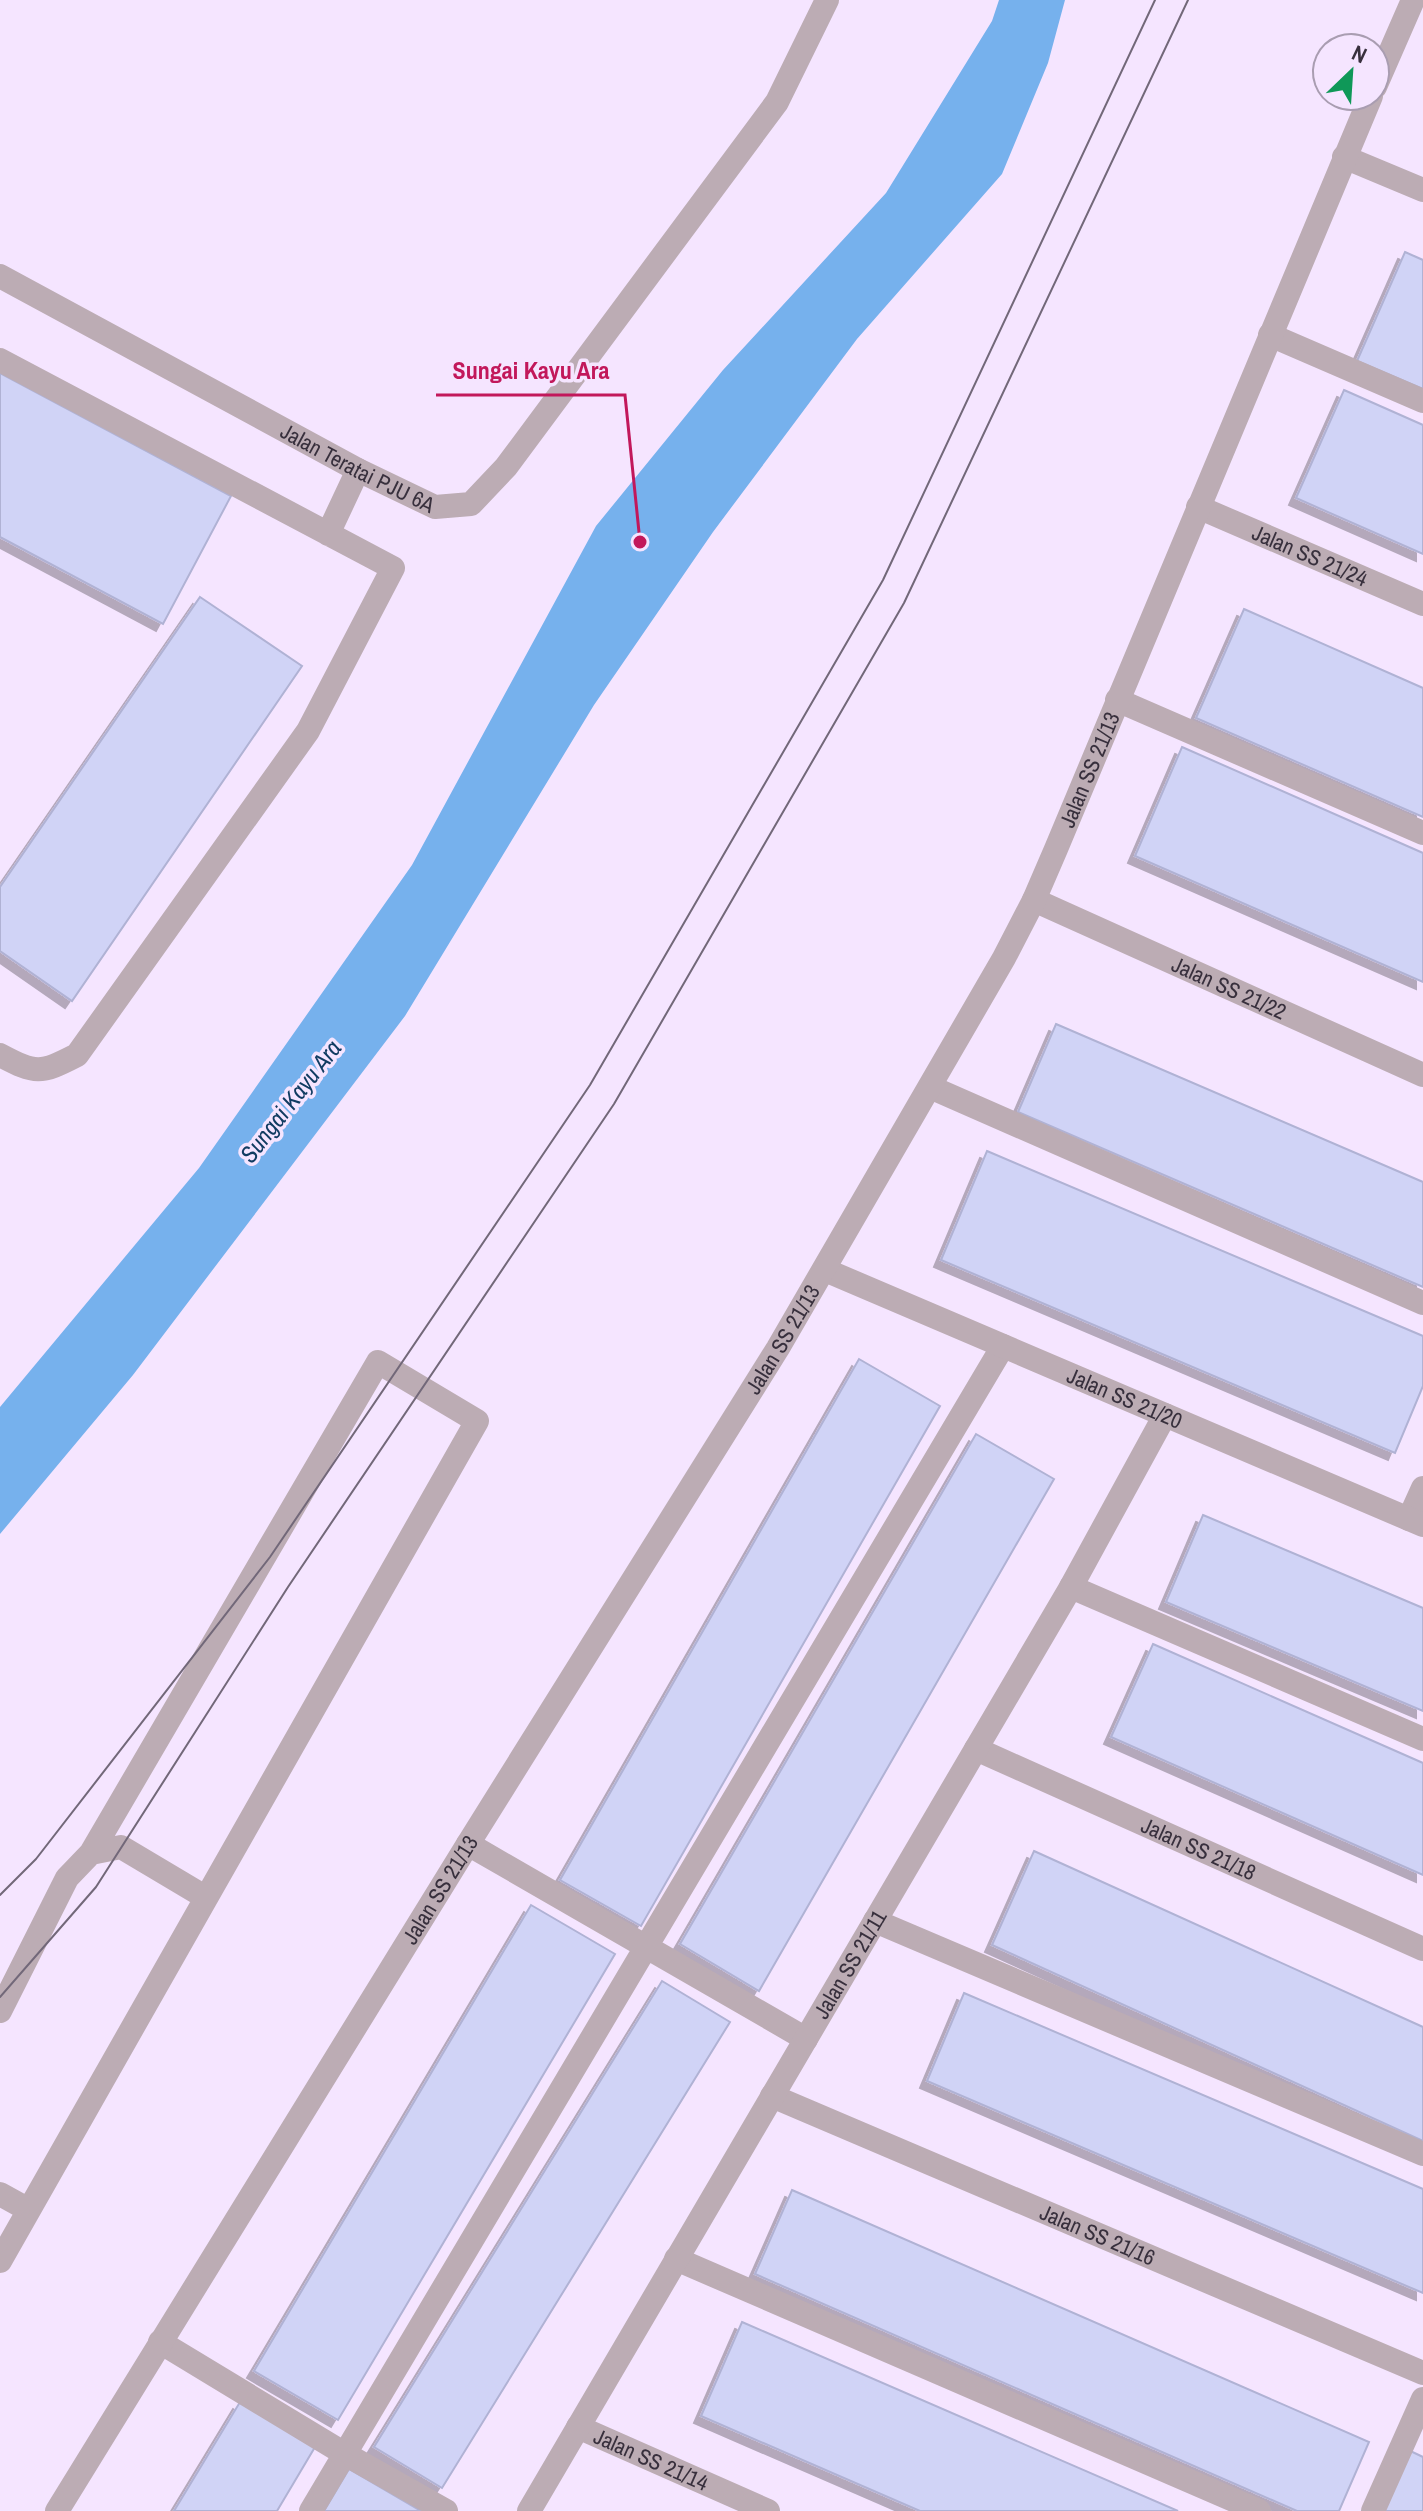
<svg xmlns="http://www.w3.org/2000/svg" width="1423" height="2511" viewBox="0 0 1423 2511" font-family="'Archivo Narrow',sans-serif">
<style>
.water{fill:#76b1ed}
.building{fill:#d0d3f6;stroke:#b0b2d4;stroke-width:2;filter:url(#shadow)}
.lines{fill:none;stroke-linecap:round;stroke-linejoin:round}
.lane{stroke:#bcacb4;stroke-width:24}
.street{stroke:#bcacb4;stroke-width:24}
.tram{stroke:#726879;stroke-width:2}
.labels{text-anchor:middle;dominant-baseline:central;stroke-width:7;stroke-linejoin:round;paint-order:stroke}
.street-label{font-size:22px;fill:#38303d;stroke:#f5e5ff}
.water-label{font-size:24px;font-style:italic;fill:#113c62;stroke:#f5e5ff}
.leader{fill:none;stroke:#c2185b;stroke-width:3}
.callout-dot{fill:#c2185b;stroke:#f5e5ff;stroke-width:3}
.callout-label{font-size:24px;text-anchor:middle;font-weight:bold;fill:#c2185b;stroke:#f5e5ff;stroke-width:7;stroke-linejoin:round;paint-order:stroke}
</style>
<defs>
<filter id="shadow"><feDropShadow dx="-7" dy="7" stdDeviation="0" flood-color="#0004"/></filter>
</defs>
<rect width="100%" height="100%" fill="#f5e5ff"/>
<path class="water" d="M999,0H1065L1048,63L1002,174L857,339L713,532L594,705L405,1016L133,1375L0,1534V1407L199,1168L412,865L596,526L723,370L886,193L992,21Z"/>
<path class="building" d="M1405,252L1423,260V389L1357,361Z
M0,373L231,496L163,624L0,537Z
M1344,390L1423,425V554L1296,498Z
M200,597L302,666L72,1001L0,951V887Z
M1244,609L1423,688V817L1196,718Z
M1182,747L1423,853V982L1135,856Z
M1056,1024L1423,1182V1287L1018,1112Z
M987,1151L1423,1336V1386L1395,1453L941,1260Z
M859,1359L940,1406L641,1926L560,1880Z
M976,1434L1054,1479L759,1991L680,1944Z
M1203,1515L1423,1608V1711L1166,1602Z
M1153,1644L1423,1763V1875L1111,1737Z
M1034,1851L1423,2027V2141L992,1945Z
M531,1905L615,1954L338,2420L254,2371Z
M662,1981L730,2022L442,2488L374,2447Z
M964,1993L1423,2189V2293L927,2081Z
M792,2190L1369,2442L1339,2511H1297L755,2274Z
M742,2322L1178,2511H920L701,2416Z
M240,2402L315,2447L277,2511H174Z
M1404,2448L1423,2457V2511H1376Z
M349,2469L421,2511H324Z"/>
<g class="lines">
<path class="lane" d="M1270,335L1423,401
M0,360L393,568L308,731L77,1055C40,1074 36,1074 0,1055
M328,534L358,470
M1117,700L1423,833
M930,1087L1423,1303
M1409,1519L1423,1488
M1071,1587L1423,1739
M468,1844L806,2039
M875,1921L1423,2154
M0,2011L67,1878L91,1853L121,1847L205,1897
M0,2194L29,2210
M676,2259L1259,2511
M0,2261L477,1421L378,1362L91,1853
M160,2342L345,2454L446,2511
M311,2511L1003,1346
M1373,2511L1423,2399"/>
<g class="street">
<path d="M1375,87L1413,0"/>
<path d="M1344,157L1423,190"/>
<path id="s1" d="M0,276L358,470L435,507L471,504L506,467L777,102L827,0"/>
<path id="s2" d="M1198,507L1423,604"/>
<path id="s3" d="M1034,900L1423,1075"/>
<path id="s4" d="M825,1270L1423,1525"/>
<path id="s5" d="M976,1749L1423,1949"/>
<path id="s6" d="M772,2096L1423,2373"/>
<path id="s7" d="M578,2427L768,2511"/>
<path id="s8" d="M57,2511L468,1844L778,1348L1004,958L1034,900L1056,849L1371,96"/>
<path id="s9" d="M529,2511L1071,1587L1165,1415"/>
</g>
<path class="tram" d="M0,1895L36,1859L270,1557L590,1085L883,580L1155,0
M0,1997L96,1887L288,1587L614,1104L904,603L1188,0"/>
</g>
<g class="labels">
<g class="street-label">
<text stroke="none"><textPath href="#s1" startOffset="406">Jalan Teratai PJU 6A</textPath></text>
<text stroke="none"><textPath href="#s2" startOffset="122">Jalan SS 21/24</textPath></text>
<text stroke="none"><textPath href="#s8" startOffset="2026">Jalan SS 21/13</textPath></text>
<text stroke="none"><textPath href="#s3" startOffset="214">Jalan SS 21/22</textPath></text>
<text stroke="none"><textPath href="#s8" startOffset="1378">Jalan SS 21/13</textPath></text>
<text stroke="none"><textPath href="#s4" startOffset="326">Jalan SS 21/20</textPath></text>
<text stroke="none"><textPath href="#s5" startOffset="244">Jalan SS 21/18</textPath></text>
<text stroke="none"><textPath href="#s8" startOffset="730">Jalan SS 21/13</textPath></text>
<text stroke="none"><textPath href="#s9" startOffset="634">Jalan SS 21/11</textPath></text>
<text stroke="none"><textPath href="#s6" startOffset="354">Jalan SS 21/16</textPath></text>
<text stroke="none"><textPath href="#s7" startOffset="80">Jalan SS 21/14</textPath></text>
</g>
<g class="water-label">
<text transform="translate(290 1101) rotate(-52)">Sungai Kayu Ara</text>
</g>
</g>
<path class="leader" d="M640 542L625 395H436"/>
<circle class="callout-dot" cx="640" cy="542" r="8"/>
<g class="callout-label">
<text x="531" y="379">Sungai Kayu Ara</text>
</g>
<g transform="translate(1351 72) rotate(25)"><circle r="38" fill="#f5e5ff" stroke="#a99db1" stroke-width="2"/>
<path d="M0-6L14 30L0 20L-14 30Z" fill="#0f9858"/>
<text y="-12" font-size="22" font-weight="bold" text-anchor="middle" fill="#38303d">N</text>
</g>
</svg>
